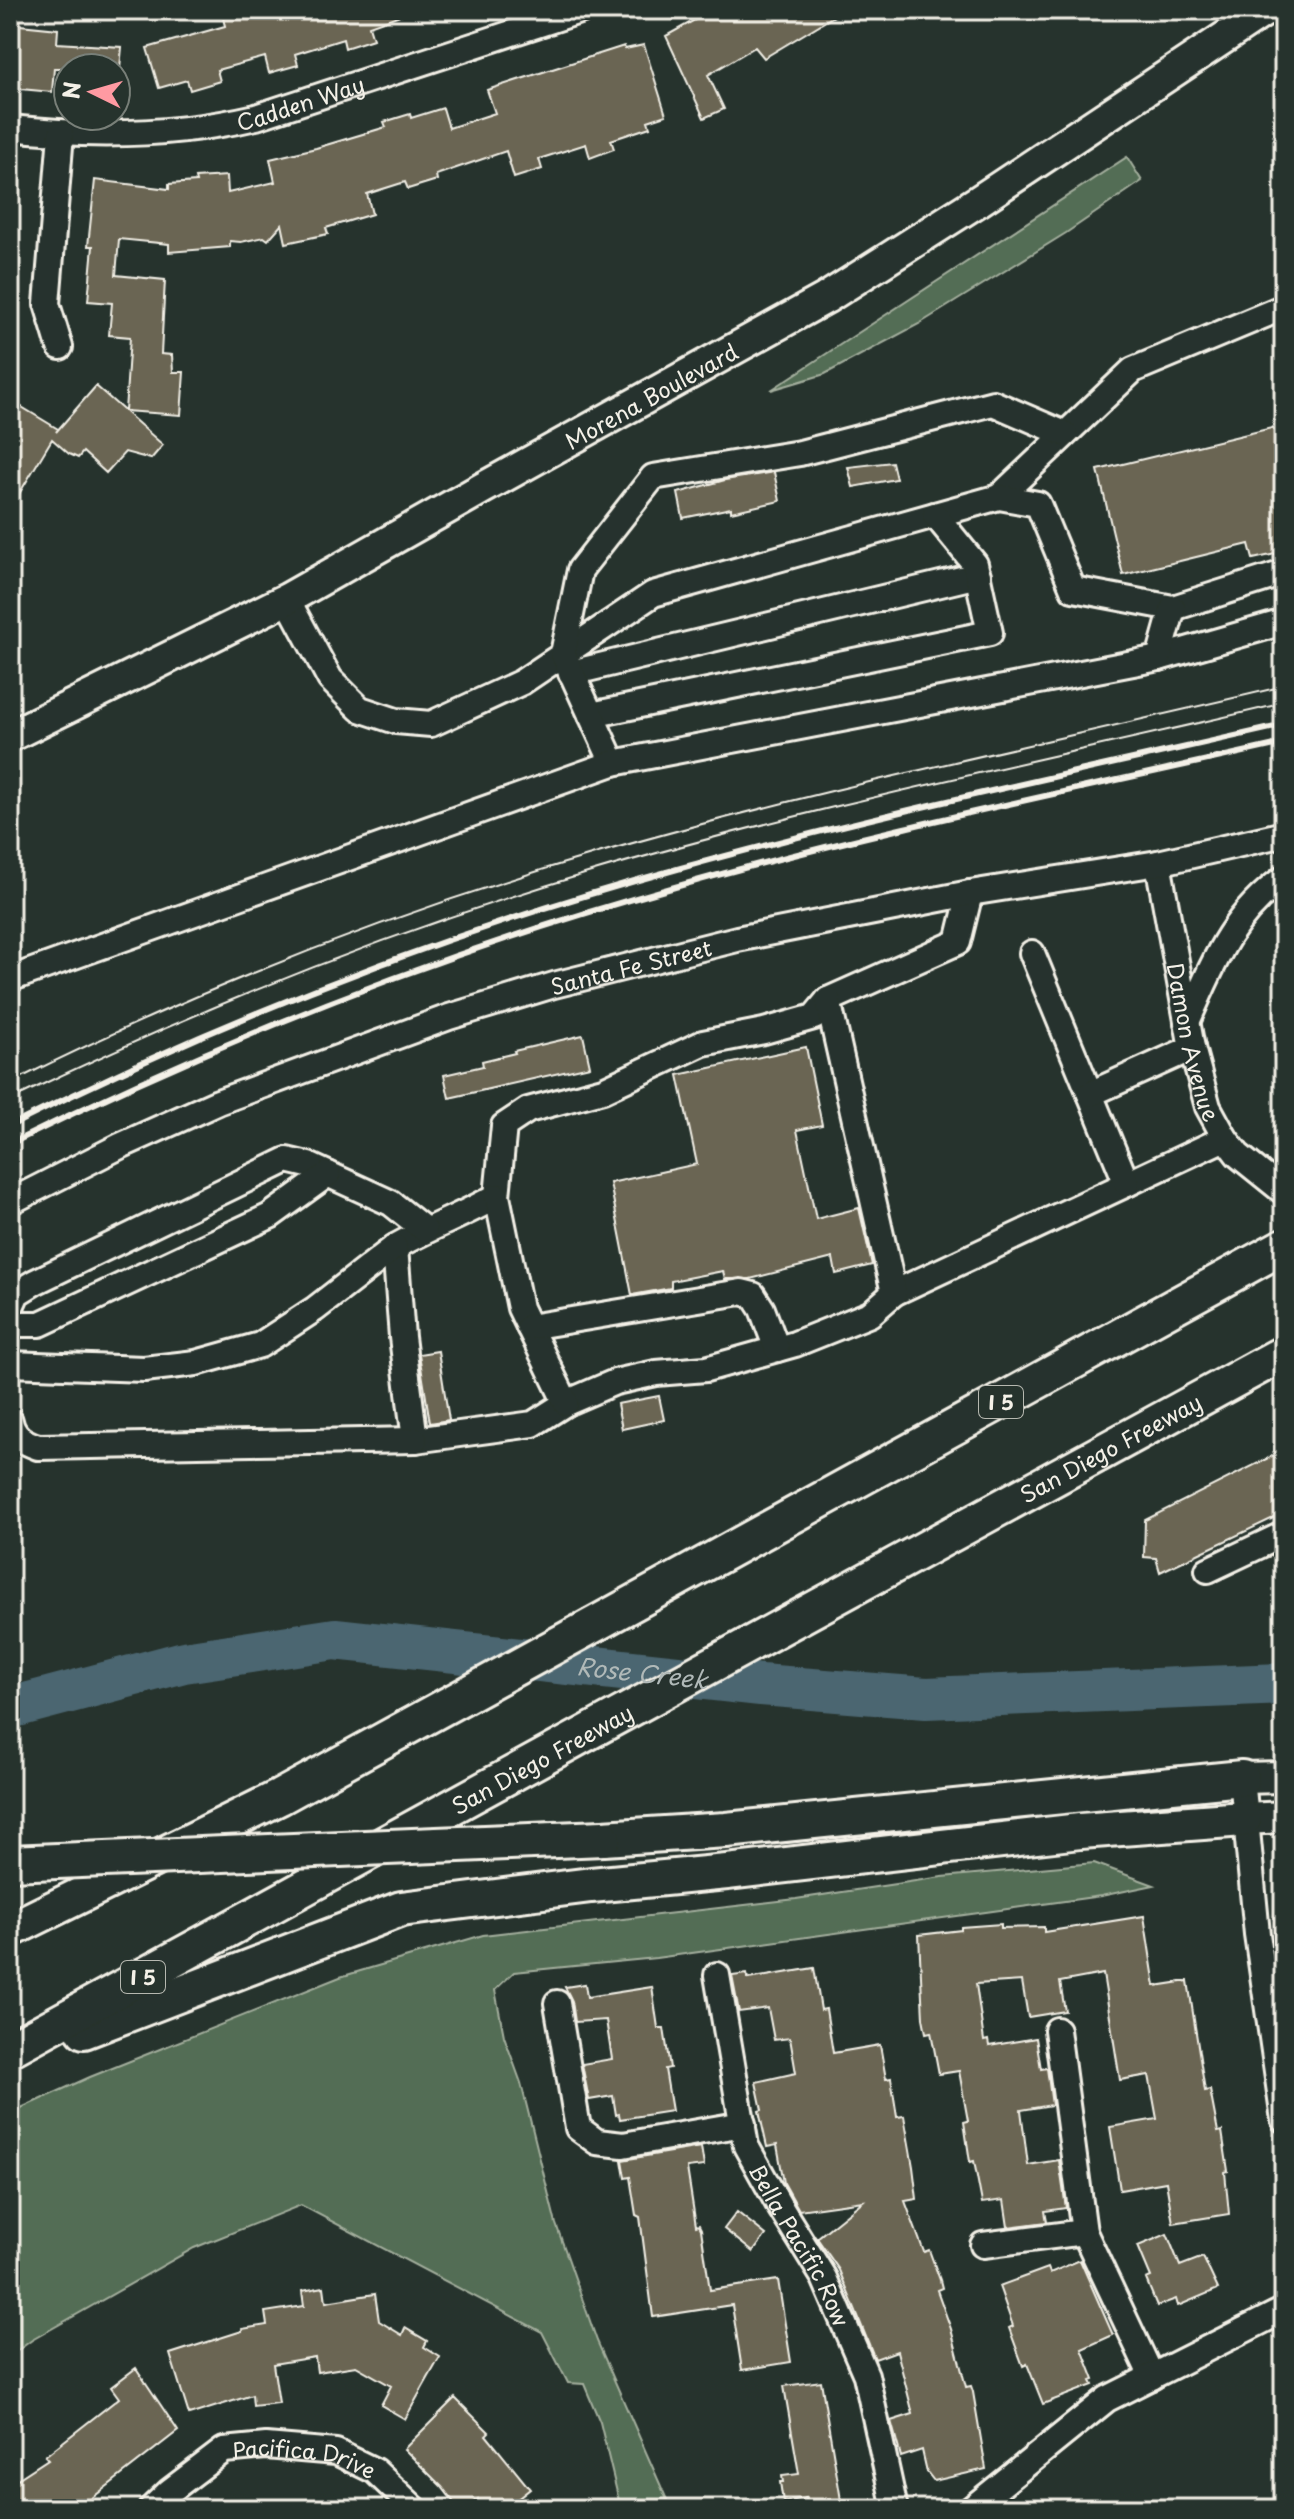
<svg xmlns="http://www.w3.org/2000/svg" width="1294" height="2519" viewBox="0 0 1294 2519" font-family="'Playpen Sans',sans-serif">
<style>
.green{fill:#536d54;stroke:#a4af9e;stroke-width:2}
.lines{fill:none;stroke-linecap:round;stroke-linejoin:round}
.river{stroke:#4b6671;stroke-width:42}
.building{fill:#6a6552;stroke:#f4f1e8;stroke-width:2}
.minor-casing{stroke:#f4f1e8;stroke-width:30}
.major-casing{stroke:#f4f1e8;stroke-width:36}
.highway-casing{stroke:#f4f1e8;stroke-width:40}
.minor{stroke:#26332d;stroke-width:24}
.major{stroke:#26332d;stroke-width:30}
.highway{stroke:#26332d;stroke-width:34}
.tram{stroke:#f4f1e8;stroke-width:2}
.rail{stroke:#f4f1e8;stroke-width:6}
.highway-bridge-casing{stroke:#f4f1e8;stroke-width:40;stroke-linecap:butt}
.highway-bridge{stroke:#26332d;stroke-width:34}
.labels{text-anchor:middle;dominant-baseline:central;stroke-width:7;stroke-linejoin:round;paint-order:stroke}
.shield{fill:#26332d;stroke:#b6b8b0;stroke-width:2}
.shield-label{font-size:20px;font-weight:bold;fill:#f4f1e8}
.street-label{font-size:22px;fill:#f4f1e8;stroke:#26332d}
.water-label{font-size:24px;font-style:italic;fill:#b0b9b8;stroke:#26332d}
</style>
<rect width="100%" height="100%" fill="#26332d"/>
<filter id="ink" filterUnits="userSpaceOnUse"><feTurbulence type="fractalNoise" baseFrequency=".0125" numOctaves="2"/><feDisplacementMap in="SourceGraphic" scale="16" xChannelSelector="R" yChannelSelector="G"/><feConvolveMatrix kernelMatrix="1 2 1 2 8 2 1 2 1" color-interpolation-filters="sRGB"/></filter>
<g filter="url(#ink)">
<path class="green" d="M1127,157L1142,181L1066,233L919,324L825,374L771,390Z
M1094,1863L1154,1885L1101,1896L656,1958L514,1972L495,1990L504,2036L521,2083L556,2224L597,2341L671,2509H621L600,2422L584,2384L568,2383L542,2332L301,2205L194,2248L32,2340L10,2356V2113L90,2077L340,1977L483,1935L796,1899L942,1877Z"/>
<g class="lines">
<path class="river" id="s1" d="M10,1708L184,1662L335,1639L761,1685L926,1698L1284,1684"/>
</g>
<path class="building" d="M236,10H405L406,13L369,26L373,39L345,48L343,39L295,54L298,65L269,73L265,57L217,70L220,81L190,90L187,80L159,88L147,48L225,26L222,14Z
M689,10H844L764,58L755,47L708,75L724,109L704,118L666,36L695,20Z
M10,24L58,29L57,43L122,47L120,68H54L52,92L10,88Z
M644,45L666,115L648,121L650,127L611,140L614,149L590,158L586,144L539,159L542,169L514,178L506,151L436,175L437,180L408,189L405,182L367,194L372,214L326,228L328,234L286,243L282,224L268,240L264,237L241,242L230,241V247L169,252V244L119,239L116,275L165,280L161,354L172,355L173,372H184L181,415L125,411L130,337L109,335L112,303L88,301L93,246H88L95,180L169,189V184L196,182L195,178L227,176L228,193L275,182L270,159L316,148L386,127L384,122L410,114L411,118L443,108L449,128L495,113L487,90L624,46L625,49Z
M96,386L163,445L151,459L125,452L106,473L83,452L78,458L69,454L52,439L10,509V400L58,429L56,432Z
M1284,425V552L1253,559L1249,544L1123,575L1098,470Z
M892,462L896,479L853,487L848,467Z
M774,472L780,501L731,512V508L683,518L678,493L725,480Z
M583,1035L590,1066L449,1098L444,1075L483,1066L482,1061L515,1053L514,1051Z
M806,1047L822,1125L797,1130L816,1219L859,1208L872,1265L836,1274L833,1258L750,1279H725L723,1271L671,1281V1288L632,1295L610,1183L697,1164L678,1075Z
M438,1351L449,1420L430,1423L419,1354Z
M659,1396L664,1420L622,1429L617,1404Z
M1284,1450V1513L1160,1572L1156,1558L1144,1557L1145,1520Z
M1144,1916L1155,1986L1188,1981L1205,2091L1210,2090L1218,2132L1222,2131L1228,2171L1225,2172L1229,2214L1173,2223L1166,2182L1120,2190L1110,2127L1157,2119L1149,2075L1120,2080L1103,1974L1060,1982L1065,2011L1028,2017L1022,1981L976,1984L984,2041L988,2040L989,2046L1036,2038L1041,2069L1047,2068L1052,2105L1021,2110L1028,2165L1059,2160L1066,2208L1045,2211L1047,2222L1008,2227L1004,2200L982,2203L974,2161L970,2162L964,2122L968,2121L959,2071L939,2074L931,2032L926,2033L923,2018L919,1935L961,1930V1927L1001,1924V1928L1044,1927V1932Z
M814,1968L821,2010L826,2009L833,2053L880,2045L886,2079L891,2078L897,2117L904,2116L913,2167L917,2199L905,2201L924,2252L929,2250L940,2280L942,2288L937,2290L951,2329L966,2387L971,2386L973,2392L986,2469L934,2481L927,2472L922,2450L901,2457L891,2421L913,2414L897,2351L875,2359L839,2270L817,2238L863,2201L799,2210L784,2183L777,2145L767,2147L759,2111L762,2110L756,2082L796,2073L790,2038L774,2040L768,2008L739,2012L732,1976L747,1974L748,1979Z
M585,1984L587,1997L652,1987L658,2028H664L670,2068L665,2069L672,2111L620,2119L619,2114L616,2115L613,2096L589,2100L582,2064L612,2059L606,2020L575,2022L572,2001L565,1987Z
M701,2147L704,2166L687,2168L696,2226L699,2225L701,2229L710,2290L778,2280L791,2362L742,2370L732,2305L653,2317L640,2217L636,2215L630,2177L625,2178L622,2160Z
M737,2212L766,2235L753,2252L724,2229Z
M1167,2234L1180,2266L1203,2257L1218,2289L1178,2306L1176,2299L1157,2306L1146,2279L1151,2277L1138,2246Z
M1080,2260L1113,2335L1082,2349L1094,2380L1091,2381L1093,2385L1043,2404L1027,2364L1023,2366L1009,2328L1013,2326L999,2286L1048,2268L1050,2273Z
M324,2287L326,2302L375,2294L379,2321L402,2335L405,2328L427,2341L424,2347L440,2357L405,2419L381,2405L391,2386L356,2366L317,2372L315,2357L273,2364L279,2403L253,2406L252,2395L189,2415L170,2354L242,2331V2329L267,2325L265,2312L304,2306L302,2291Z
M136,2368L178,2431L78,2509H10V2484L48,2459L45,2456L119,2398L111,2387Z
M821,2381L841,2500V2509H808L806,2498L783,2502L780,2482H783L782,2476L799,2474L784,2386Z
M455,2398L489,2432L486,2435L530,2489L505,2509H486L478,2499L466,2509H459L442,2487L404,2449Z"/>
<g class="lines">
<defs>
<g id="minor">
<path id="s2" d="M10,128C93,137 175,136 256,117L582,10"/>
<path d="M60,347L47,304L61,134"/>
<path d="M999,497L1133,370L1284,307"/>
<path d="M287,599L330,679L360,709L396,721L431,724L522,682L653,594L999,497L1038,504L1073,589L1173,608L1284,573"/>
<path d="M1159,658L1284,622"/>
<path d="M571,673L978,575"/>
<path d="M591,715L990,633L975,564L935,515"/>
<path d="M613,763L563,654L580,570L653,477L800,453L993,403L1065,434"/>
<path id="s3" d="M1158,863L1192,1048L1208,1107L1225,1138L1238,1155L1284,1192"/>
<path d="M970,893L958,942L828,1000L814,1017L764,1031L703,1043L603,1090L528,1110L504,1126L497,1196C464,1215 428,1228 395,1247L402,1337L415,1440L533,1424L566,1403L615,1382L656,1373L706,1369L795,1344L870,1314L894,1293L1225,1138"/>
<path d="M1032,953L1127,1184"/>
<path d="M10,979L613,763L1159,658L1173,608"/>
<path d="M828,1000L894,1293"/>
<path d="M1187,1022C1213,964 1230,916 1284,878"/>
<path d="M1090,1094L1192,1048"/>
<path d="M497,1196L520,1308L566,1403"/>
<path id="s4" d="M10,1202L120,1146L218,1102L449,1017L554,985L737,939L970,893L1158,863L1284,834"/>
<path d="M10,1309L17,1293L35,1282L287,1160L308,1165L391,1203L425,1230"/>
<path d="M10,1324H40L270,1216L328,1174"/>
<path d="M529,1327L741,1292L753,1295L762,1309L777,1349"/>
<path d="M10,1364L144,1369L196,1363L260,1345L315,1309L395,1247"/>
<path d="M10,1421C13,1437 24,1442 38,1447L415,1440"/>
<path d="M1208,1570L1284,1534"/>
<path d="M1242,1778L1257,1934L1284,2120"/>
<path id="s5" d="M717,1975L746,2146L780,2207L824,2278L866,2375L895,2509"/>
<path d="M557,2003L578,2128L597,2142L623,2145L743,2124"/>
<path d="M1057,2030L1084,2232L1152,2377"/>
<path d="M983,2245L1084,2232"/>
<path id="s6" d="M151,2509L170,2491L224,2450L266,2446L336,2452L375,2471L415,2509"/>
<path d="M971,2509L1107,2399L1284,2310"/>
</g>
<g id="major">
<path id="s7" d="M10,736L287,599L483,488L826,298L980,200L1266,10"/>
<path d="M1242,1778L1284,1777"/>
<path d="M1244,1819L1284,1817"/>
</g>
<g id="highway">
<path d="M603,1838L726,1830L1242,1778"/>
<path d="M10,1930L280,1797L1284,1246"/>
<path d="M84,2031L401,1909L591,1885L727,1872L1080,1831L1244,1819"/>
<path id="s8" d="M10,2049C435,1818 858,1582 1284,1353"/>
</g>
</defs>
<use href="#minor" class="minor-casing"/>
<use href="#major" class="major-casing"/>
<use href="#highway" class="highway-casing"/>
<use href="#minor" class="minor"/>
<use href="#major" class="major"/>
<use href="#highway" class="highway"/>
<path class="tram" d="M10,1083C198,989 396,912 598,853C824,787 1055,741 1284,686
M10,1100C197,1009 392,931 591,872C819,804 1053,758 1284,703"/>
<path class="rail" d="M10,1126C224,1018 450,931 681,868C880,813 1083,771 1284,725
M10,1144C223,1039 445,951 675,887C875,830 1081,789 1284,743"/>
<defs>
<path id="highway-bridge" d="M10,1863L603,1838"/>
</defs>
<use href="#highway-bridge" class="highway-bridge-casing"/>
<use href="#highway-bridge" class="highway-bridge"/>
</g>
</g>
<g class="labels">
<g class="shield">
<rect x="979" y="1386" width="44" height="32" rx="6"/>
<rect x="121" y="1961" width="44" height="32" rx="6"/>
</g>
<g class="shield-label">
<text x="1001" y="1402">I 5</text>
<text x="143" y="1977">I 5</text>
</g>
<g class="street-label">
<text stroke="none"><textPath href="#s2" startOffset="294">Cadden Way</textPath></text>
<text stroke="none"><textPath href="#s7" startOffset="726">Morena Boulevard</textPath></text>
<text stroke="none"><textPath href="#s4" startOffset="666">Santa Fe Street</textPath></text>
<text stroke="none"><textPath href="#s3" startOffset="182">Damon Avenue</textPath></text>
<text stroke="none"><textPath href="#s8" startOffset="1254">San Diego Freeway</textPath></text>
<text stroke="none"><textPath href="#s8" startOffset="606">San Diego Freeway</textPath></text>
<text stroke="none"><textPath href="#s5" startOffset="286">Bella Pacific Row</textPath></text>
<text stroke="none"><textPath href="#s6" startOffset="176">Pacifica Drive</textPath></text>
</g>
<g class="water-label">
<text stroke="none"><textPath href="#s1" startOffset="642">Rose Creek</textPath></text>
</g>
</g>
<rect width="1294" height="2519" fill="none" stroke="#26332d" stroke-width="40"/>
<rect x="20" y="20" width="1254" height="2479" fill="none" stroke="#f4f1e8" stroke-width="3" filter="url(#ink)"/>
<g transform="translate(92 92) rotate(275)"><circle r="38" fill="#26332d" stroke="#787f78" stroke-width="2"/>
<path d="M0-6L14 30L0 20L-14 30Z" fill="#ff9aa2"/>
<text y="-12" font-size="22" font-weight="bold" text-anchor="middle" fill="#f4f1e8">N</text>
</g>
</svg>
